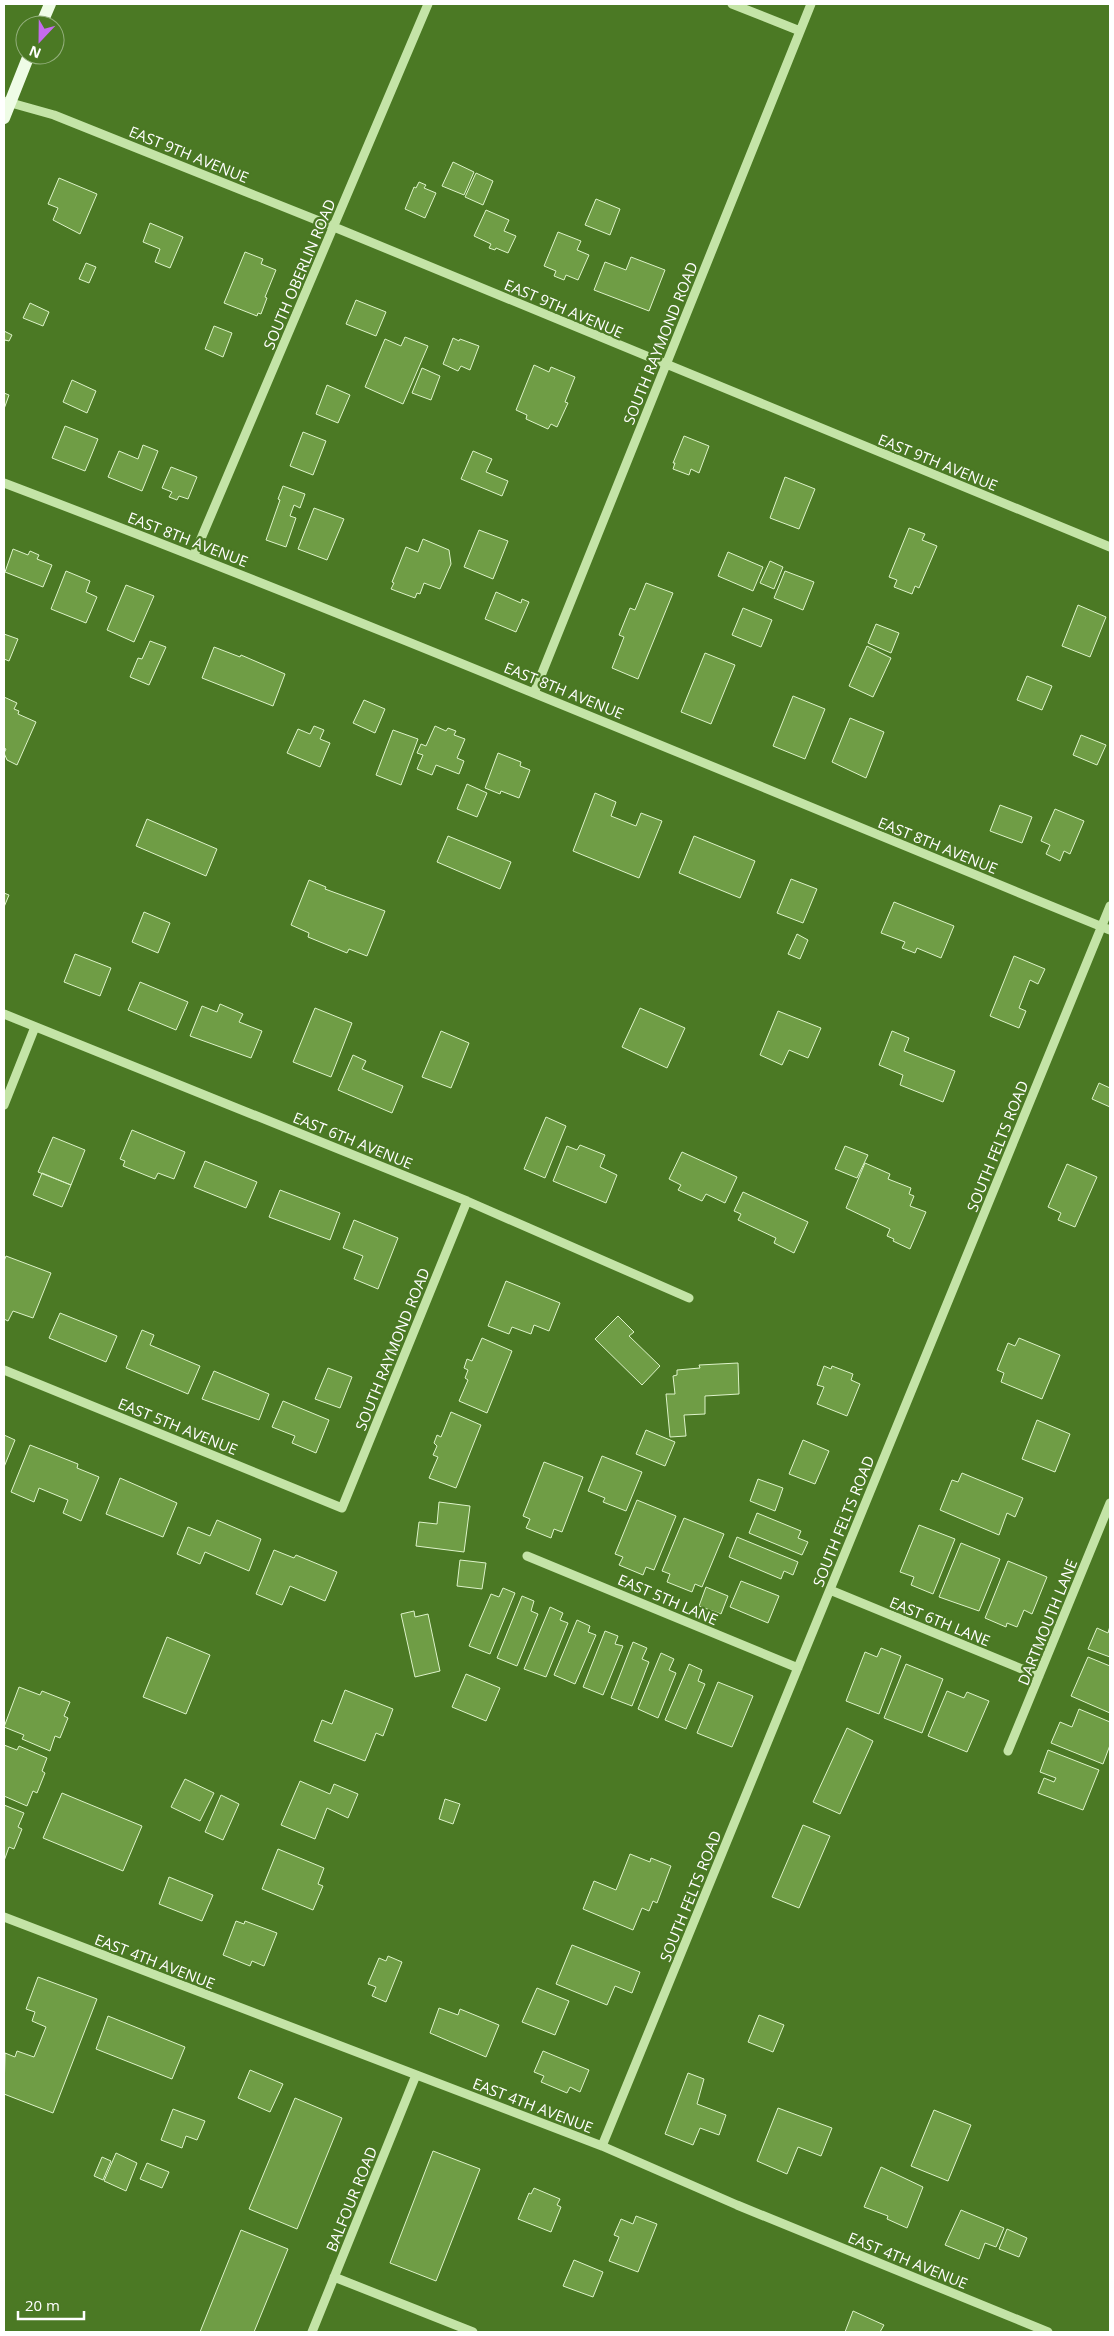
<svg xmlns="http://www.w3.org/2000/svg" width="1114" height="2336" viewBox="0 0 1114 2336" font-family="'Open Sans',sans-serif">
<style>
.building{fill:#6f9d45;stroke:#ddf3c9}
.lines{fill:none;stroke-linecap:round;stroke-linejoin:round}
.minor{stroke:#c4e4a7;stroke-width:9}
.major{stroke:#effce6;stroke-width:12}
.labels{text-anchor:middle;dominant-baseline:central;stroke-width:4.5;stroke-linejoin:round;paint-order:stroke}
.street-label{font-size:15px;fill:#fff;stroke:#4b7924}
</style>
<rect width="100%" height="100%" fill="#4b7924"/>
<path class="building" d="M453,162L474,172L464,195L442,186Z
M476,173L493,181L483,205L465,197Z
M59,178L97,194L80,234L53,220L58,208L48,204Z
M419,182L426,185L424,188L436,193L425,218L405,209L414,187L416,188Z
M596,199L620,209L610,235L585,225Z
M486,210L509,220L504,231L516,236L508,253L496,248L495,250L489,248L491,244L474,236Z
M150,223L183,237L170,268L155,262L160,249L143,242Z
M558,232L581,241L577,250L589,255L578,280L566,275L564,280L554,276L556,271L544,266Z
M245,252L263,259L261,264L276,270L265,297L267,298L261,314L258,313L257,316L224,303Z
M631,257L665,270L649,311L594,290L605,262L626,270Z
M86,263L96,267L89,283L79,279Z
M356,300L386,312L376,336L346,324Z
M30,303L49,312L43,326L23,318Z
M214,326L232,333L223,357L205,349Z
M4,331L12,335L9,341L5,340L4,343Z
M405,337L428,346L403,404L365,387L385,339L401,346Z
M453,338L459,341L460,339L479,346L470,370L461,366L458,371L443,364Z
M534,365L549,372L551,367L575,377L565,402L568,403L557,427L551,424L548,429L526,419L527,415L516,410Z
M422,368L440,376L431,400L412,393Z
M72,380L96,391L87,413L63,402Z
M327,385L350,395L338,423L316,414Z
M4,393L9,395L4,409Z
M65,426L98,439L85,471L52,458Z
M303,432L326,441L313,475L290,466Z
M684,436L709,446L699,473L691,469L689,475L673,469L675,463H673Z
M143,445L158,451L142,491L108,477L119,451L138,459Z
M473,451L492,459L486,472L508,481L502,496L461,479Z
M171,467L197,477L188,499L179,496L177,500L169,497L172,492L162,488Z
M785,477L815,489L799,529L770,518Z
M283,486L305,494L300,508L294,505L290,516L296,518L286,547L266,540L280,500L278,499Z
M314,508L344,519L327,560L298,549Z
M909,528L925,534L922,540L937,546L919,588L915,586L912,594L894,587L897,580L889,577Z
M479,530L508,541L493,579L464,567Z
M423,539L449,550L451,564L440,589L424,583L420,594L417,593L415,598L391,589L394,583L392,582L406,547L418,552Z
M13,549L28,555L30,551L39,555L37,559L52,565L43,587L5,572Z
M728,552L763,567L753,591L718,576Z
M770,561L783,567L774,589L760,583Z
M66,571L90,581L86,592L97,597L86,623L51,609Z
M785,571L814,582L803,610L774,598Z
M646,583L673,593L638,679L612,668L624,637L619,635L630,608L635,610Z
M126,585L154,596L134,642L107,630Z
M496,592L521,603L522,599L529,602L516,632L485,619Z
M1078,605L1106,617L1090,657L1062,646Z
M743,608L772,620L761,647L732,635Z
M876,624L899,633L891,653L868,643Z
M4,634L18,639L9,661L4,659Z
M150,641L166,647L149,685L130,677L138,658L142,659Z
M867,646L891,658L873,697L849,686Z
M214,647L240,657L241,655L285,674L273,706L202,678Z
M705,653L735,665L711,724L681,712Z
M1027,676L1052,686L1042,710L1017,700Z
M793,696L825,709L805,759L773,746Z
M4,697L17,703L14,709L19,711L18,714L36,722L17,765L7,760L4,753L6,749L4,748Z
M364,700L385,709L375,733L353,723Z
M850,718L884,732L866,778L832,762Z
M314,726L324,730L320,739L330,743L320,767L287,753L298,729L310,734Z
M435,726L446,731L448,728L456,731L454,735L465,739L457,758L464,761L459,774L436,765L432,775L417,769L423,755L417,753L421,744L426,746Z
M393,730L418,739L401,785L376,775Z
M1081,735L1106,745L1097,765L1073,755Z
M498,753L521,762L520,766L530,770L519,798L501,791L500,794L485,788Z
M467,784L487,793L477,817L457,809Z
M595,793L616,802L611,816L636,826L641,813L662,821L639,878L573,851Z
M1000,805L1032,817L1022,843L990,831Z
M1055,809L1084,821L1070,854L1064,851L1060,861L1046,854L1050,845L1041,841Z
M147,819L217,849L206,876L136,846Z
M448,836L511,862L500,889L437,862Z
M694,836L755,861L740,898L679,873Z
M791,879L817,889L803,923L777,913Z
M309,880L326,887L325,889L385,911L367,956L349,949L347,953L308,937L309,933L291,925Z
M4,893L9,895L4,907Z
M894,902L954,926L941,958L917,948L915,953L902,948L905,942L881,933Z
M144,912L170,923L158,953L132,942Z
M797,934L808,940L800,959L788,954Z
M75,954L111,968L100,996L64,982Z
M1014,956L1045,969L1038,984L1030,980L1019,1008L1026,1011L1019,1028L990,1016Z
M140,982L188,1002L176,1030L128,1010Z
M220,1004L243,1014L239,1022L262,1031L251,1058L190,1036L202,1006L217,1012Z
M315,1008L352,1023L331,1077L293,1062Z
M640,1008L685,1028L667,1068L622,1047Z
M778,1011L821,1028L808,1058L789,1050L782,1065L760,1055Z
M441,1031L469,1043L451,1088L422,1077Z
M892,1031L909,1038L904,1051L955,1071L943,1102L900,1085L903,1075L879,1065Z
M353,1055L366,1061L362,1069L403,1086L392,1113L338,1090Z
M1099,1083L1110,1088V1107L1092,1099Z
M546,1117L566,1126L545,1178L524,1169Z
M132,1130L185,1152L174,1179L158,1173L155,1179L123,1166L125,1161L120,1159Z
M53,1137L85,1150L71,1185L38,1172Z
M580,1145L605,1155L600,1167L617,1175L606,1203L553,1181L567,1146L577,1150Z
M845,1146L868,1155L857,1178L835,1169Z
M682,1152L737,1177L725,1203L706,1194L702,1201L678,1190L681,1185L669,1179Z
M205,1161L257,1182L246,1208L194,1187Z
M865,1163L890,1174L888,1179L911,1188L909,1194L914,1196L910,1206L926,1212L910,1249L893,1241L894,1239L887,1236L890,1229L846,1208Z
M1067,1164L1097,1177L1075,1227L1058,1220L1061,1213L1048,1207Z
M42,1173L71,1185L62,1207L33,1195Z
M280,1190L340,1213L330,1240L269,1217Z
M743,1192L808,1222L794,1253L774,1243L776,1238L738,1220L741,1214L734,1211Z
M354,1220L398,1238L378,1289L354,1279L363,1256L343,1248Z
M6,1256L51,1273L33,1318L13,1311L8,1321L4,1319V1261Z
M506,1281L560,1303L549,1331L534,1325L531,1334L512,1327L509,1334L488,1326Z
M60,1313L117,1336L106,1362L49,1338Z
M618,1316L634,1332L629,1336L660,1366L642,1385L595,1339Z
M142,1330L154,1335L150,1345L200,1366L188,1394L126,1368Z
M482,1338L512,1351L487,1413L459,1401L468,1380L465,1378L468,1370L464,1368L467,1359L472,1361Z
M1019,1338L1060,1355L1042,1399L1001,1382L1004,1373L997,1370L1008,1343L1015,1346Z
M738,1363L739,1394L705,1396V1414L684,1415L686,1436L670,1437L666,1394H675L673,1376L677,1375V1370L700,1368L699,1365Z
M824,1366L831,1369L832,1366L853,1374L851,1380L860,1384L847,1416L817,1404L824,1387L817,1385Z
M328,1368L352,1377L340,1408L315,1399Z
M214,1371L269,1394L259,1420L202,1399Z
M283,1401L329,1420L316,1453L292,1443L295,1436L272,1427Z
M451,1412L481,1425L456,1488L429,1478L438,1457L433,1455L437,1446L434,1443L437,1435L441,1437Z
M1037,1420L1070,1434L1055,1472L1022,1459Z
M646,1430L675,1442L665,1466L636,1454Z
M4,1435L15,1440L4,1467Z
M803,1440L829,1451L815,1484L789,1474Z
M30,1445L78,1464L77,1468L99,1477L81,1521L63,1513L68,1500L39,1488L34,1502L11,1492Z
M602,1456L642,1472L626,1511L603,1502L605,1498L588,1491Z
M544,1462L583,1477L562,1532L554,1529L551,1538L526,1528L530,1519L523,1516Z
M962,1473L1023,1498L1015,1517L1007,1513L999,1535L940,1510L952,1480L958,1482Z
M120,1478L177,1503L163,1537L106,1514Z
M758,1479L783,1488L775,1511L750,1501Z
M637,1500L676,1516L654,1570L646,1567L643,1575L619,1565L623,1557L615,1554Z
M439,1502L470,1506L464,1552L416,1546L419,1522L437,1524Z
M757,1513L801,1531L798,1538L808,1542L802,1555L749,1533Z
M684,1518L724,1534L702,1587L695,1584L692,1592L667,1582L670,1574L662,1571Z
M217,1520L261,1539L249,1571L205,1552L200,1564L177,1554L188,1527L210,1536Z
M919,1525L955,1539L933,1594L911,1585L914,1577L900,1572Z
M737,1537L798,1562L793,1575L784,1571L781,1579L729,1557Z
M961,1543L1000,1559L979,1611L939,1597Z
M274,1550L294,1558L296,1555L337,1572L325,1601L290,1586L282,1605L256,1594Z
M460,1560L486,1563L482,1589L457,1586Z
M1008,1561L1047,1577L1032,1614L1024,1610L1017,1627L1007,1623L1006,1627L985,1618Z
M741,1581L779,1596L768,1623L730,1607Z
M706,1587L728,1596L721,1614L699,1606Z
M503,1588L515,1593L490,1654L469,1646L491,1594L499,1597Z
M522,1596L534,1601L531,1611L538,1614L517,1666L497,1658Z
M550,1607L563,1613L560,1620L568,1623L546,1677L524,1669Z
M414,1611L415,1617L428,1614L440,1671L415,1677L401,1614Z
M577,1620L590,1626L588,1632L596,1635L575,1684L554,1675Z
M1110,1626V1657L1088,1649L1097,1628L1108,1633Z
M605,1631L618,1636L615,1644L623,1646L603,1695L583,1687Z
M167,1637L210,1655L186,1714L143,1697Z
M633,1642L647,1648L642,1659L649,1662L632,1706L611,1698Z
M881,1648L901,1656L879,1714L846,1701L865,1652L877,1657Z
M661,1653L674,1659L669,1670L676,1673L658,1718L638,1709Z
M1088,1657L1110,1666V1713L1071,1696Z
M689,1664L702,1670L698,1681L705,1684L686,1729L665,1720Z
M906,1664L943,1679L922,1733L884,1718Z
M466,1674L500,1688L486,1721L452,1707Z
M718,1682L753,1696L732,1747L697,1733Z
M19,1687L40,1695L42,1691L70,1702L64,1716L68,1718L60,1738L55,1736L50,1751L22,1739L24,1735L4,1727Z
M345,1690L393,1709L383,1736L376,1733L365,1761L314,1741L322,1720L332,1724Z
M947,1691L964,1698L967,1692L989,1701L967,1752L928,1736Z
M1079,1709L1110,1722V1745L1103,1764L1051,1743L1060,1722L1072,1727Z
M847,1728L873,1741L840,1814L813,1802Z
M4,1745L17,1750L19,1746L47,1758L42,1771L45,1773L37,1793L33,1791L27,1806L4,1796Z
M1048,1750L1099,1770L1083,1810L1038,1793L1044,1778L1054,1782L1056,1778L1040,1772Z
M185,1779L214,1793L200,1821L171,1807Z
M300,1781L330,1794L334,1784L358,1794L348,1818L327,1808L315,1839L281,1825Z
M62,1793L142,1826L123,1871L43,1838Z
M221,1795L239,1804L223,1840L205,1832Z
M445,1799L460,1804L453,1824L439,1819Z
M4,1805L24,1813L18,1827L22,1829L14,1849L9,1847L4,1861Z
M803,1825L830,1836L799,1908L772,1897Z
M278,1849L324,1868L318,1884L323,1886L313,1910L262,1889Z
M630,1854L650,1862L651,1858L671,1866L657,1903L653,1901L649,1911L642,1908L633,1930L583,1909L594,1881L616,1890Z
M169,1877L213,1895L202,1921L159,1904Z
M236,1921L244,1924L245,1921L277,1933L264,1966L252,1961L250,1966L223,1955Z
M572,1945L640,1972L632,1993L615,1986L607,2005L556,1984Z
M388,1956L402,1962L386,2002L372,1996L376,1987L368,1984L379,1958L386,1961Z
M38,1977L97,1999L53,2113L4,2094L5,2053L15,2057L17,2051L34,2057L46,2027L32,2021L35,2012L26,2009Z
M537,1988L569,2001L555,2035L522,2022Z
M439,2008L458,2015L460,2009L499,2025L486,2057L430,2033Z
M759,2015L784,2025L773,2052L748,2042Z
M108,2016L185,2047L172,2079L96,2049Z
M543,2051L589,2070L580,2092L570,2087L567,2093L541,2082L544,2076L534,2072Z
M250,2070L283,2084L270,2112L238,2098Z
M688,2073L704,2079L697,2104L726,2115L719,2135L700,2128L693,2145L665,2134Z
M295,2098L342,2118L297,2229L249,2209Z
M778,2108L832,2128L821,2156L798,2147L787,2174L757,2161Z
M173,2109L205,2121L197,2140L186,2136L182,2148L161,2140Z
M934,2110L971,2125L948,2181L911,2166Z
M433,2151L480,2169L436,2281L390,2263Z
M116,2153L137,2163L126,2191L104,2181Z
M102,2157L111,2161L103,2180L94,2176Z
M147,2163L169,2172L162,2188L140,2179Z
M881,2167L923,2187L907,2228L887,2219L888,2216L864,2207Z
M534,2188L560,2199L557,2205L561,2207L551,2232L518,2219L529,2193L531,2194Z
M961,2210L1004,2228L996,2247L985,2243L979,2259L945,2245Z
M636,2216L657,2224L638,2272L609,2261L619,2237L614,2235L621,2219L633,2224Z
M1007,2229L1027,2238L1019,2257L999,2249Z
M241,2230L288,2249L254,2332H200Z
M574,2260L603,2272L593,2297L563,2286Z
M853,2311L884,2325L880,2332H845Z"/>
<g class="lines">
<path class="minor" d="M732,4L800,31
M4,101L54,115L334,227L1110,547
M4,483C376,624 742,780 1110,930
M194,555L428,4
M534,693L811,4
M4,1014L467,1201L689,1298
M4,1105L35,1027
M4,1370L342,1508L467,1201
M527,1556L798,1668
M830,1590L1039,1676
M1008,1751L1110,1503
M4,1917L602,2146L737,2205L1048,2332
M602,2146L1110,906
M334,2277L473,2332
M312,2332L416,2075"/>
<path class="major" d="M41,25L50,4
M4,118L29,55"/>
</g>
<g class="labels">
<g class="street-label">
<text transform="translate(189 154) rotate(22)">EAST 9TH AVENUE</text>
<text transform="translate(299 274) rotate(-67)">SOUTH OBERLIN ROAD</text>
<text transform="translate(564 308) rotate(23)">EAST 9TH AVENUE</text>
<text transform="translate(660 343) rotate(-68)">SOUTH RAYMOND ROAD</text>
<text transform="translate(938 462) rotate(22)">EAST 9TH AVENUE</text>
<text transform="translate(188 539) rotate(21)">EAST 8TH AVENUE</text>
<text transform="translate(564 690) rotate(22)">EAST 8TH AVENUE</text>
<text transform="translate(938 845) rotate(22)">EAST 8TH AVENUE</text>
<text transform="translate(353 1140) rotate(22)">EAST 6TH AVENUE</text>
<text transform="translate(997 1146) rotate(-68)">SOUTH FELTS ROAD</text>
<text transform="translate(392 1349) rotate(-68)">SOUTH RAYMOND ROAD</text>
<text transform="translate(178 1426) rotate(22)">EAST 5TH AVENUE</text>
<text transform="translate(843 1521) rotate(-68)">SOUTH FELTS ROAD</text>
<text transform="translate(668 1599) rotate(23)">EAST 5TH LANE</text>
<text transform="translate(940 1621) rotate(22)">EAST 6TH LANE</text>
<text transform="translate(1047 1622) rotate(-68)">DARTMOUTH LANE</text>
<text transform="translate(690 1896) rotate(-68)">SOUTH FELTS ROAD</text>
<text transform="translate(155 1961) rotate(21)">EAST 4TH AVENUE</text>
<text transform="translate(533 2105) rotate(21)">EAST 4TH AVENUE</text>
<text transform="translate(351 2199) rotate(-68)">BALFOUR ROAD</text>
<text transform="translate(908 2260) rotate(22)">EAST 4TH AVENUE</text>
</g>
</g>
<rect width="1114" height="2336" fill="none" stroke="#ffffff" stroke-width="10"/>
<g transform="translate(40 40) rotate(202)"><circle r="24" fill="#4b7924" stroke="#93af7c"/>
<path d="M0-4L9 19L0 12L-9 19Z" fill="#c56bed"/>
<text y="-8" font-size="14" font-weight="bold" text-anchor="middle" fill="#ffffff">N</text>
</g>
<path d="M18 2311v8h66v-8" fill="none" stroke="#ffffff" stroke-width="2.5"/>
<text x="25" y="2311" font-size="15" fill="#ffffff" stroke="#4b7924" stroke-width="4" paint-order="stroke">20 m</text>
</svg>
